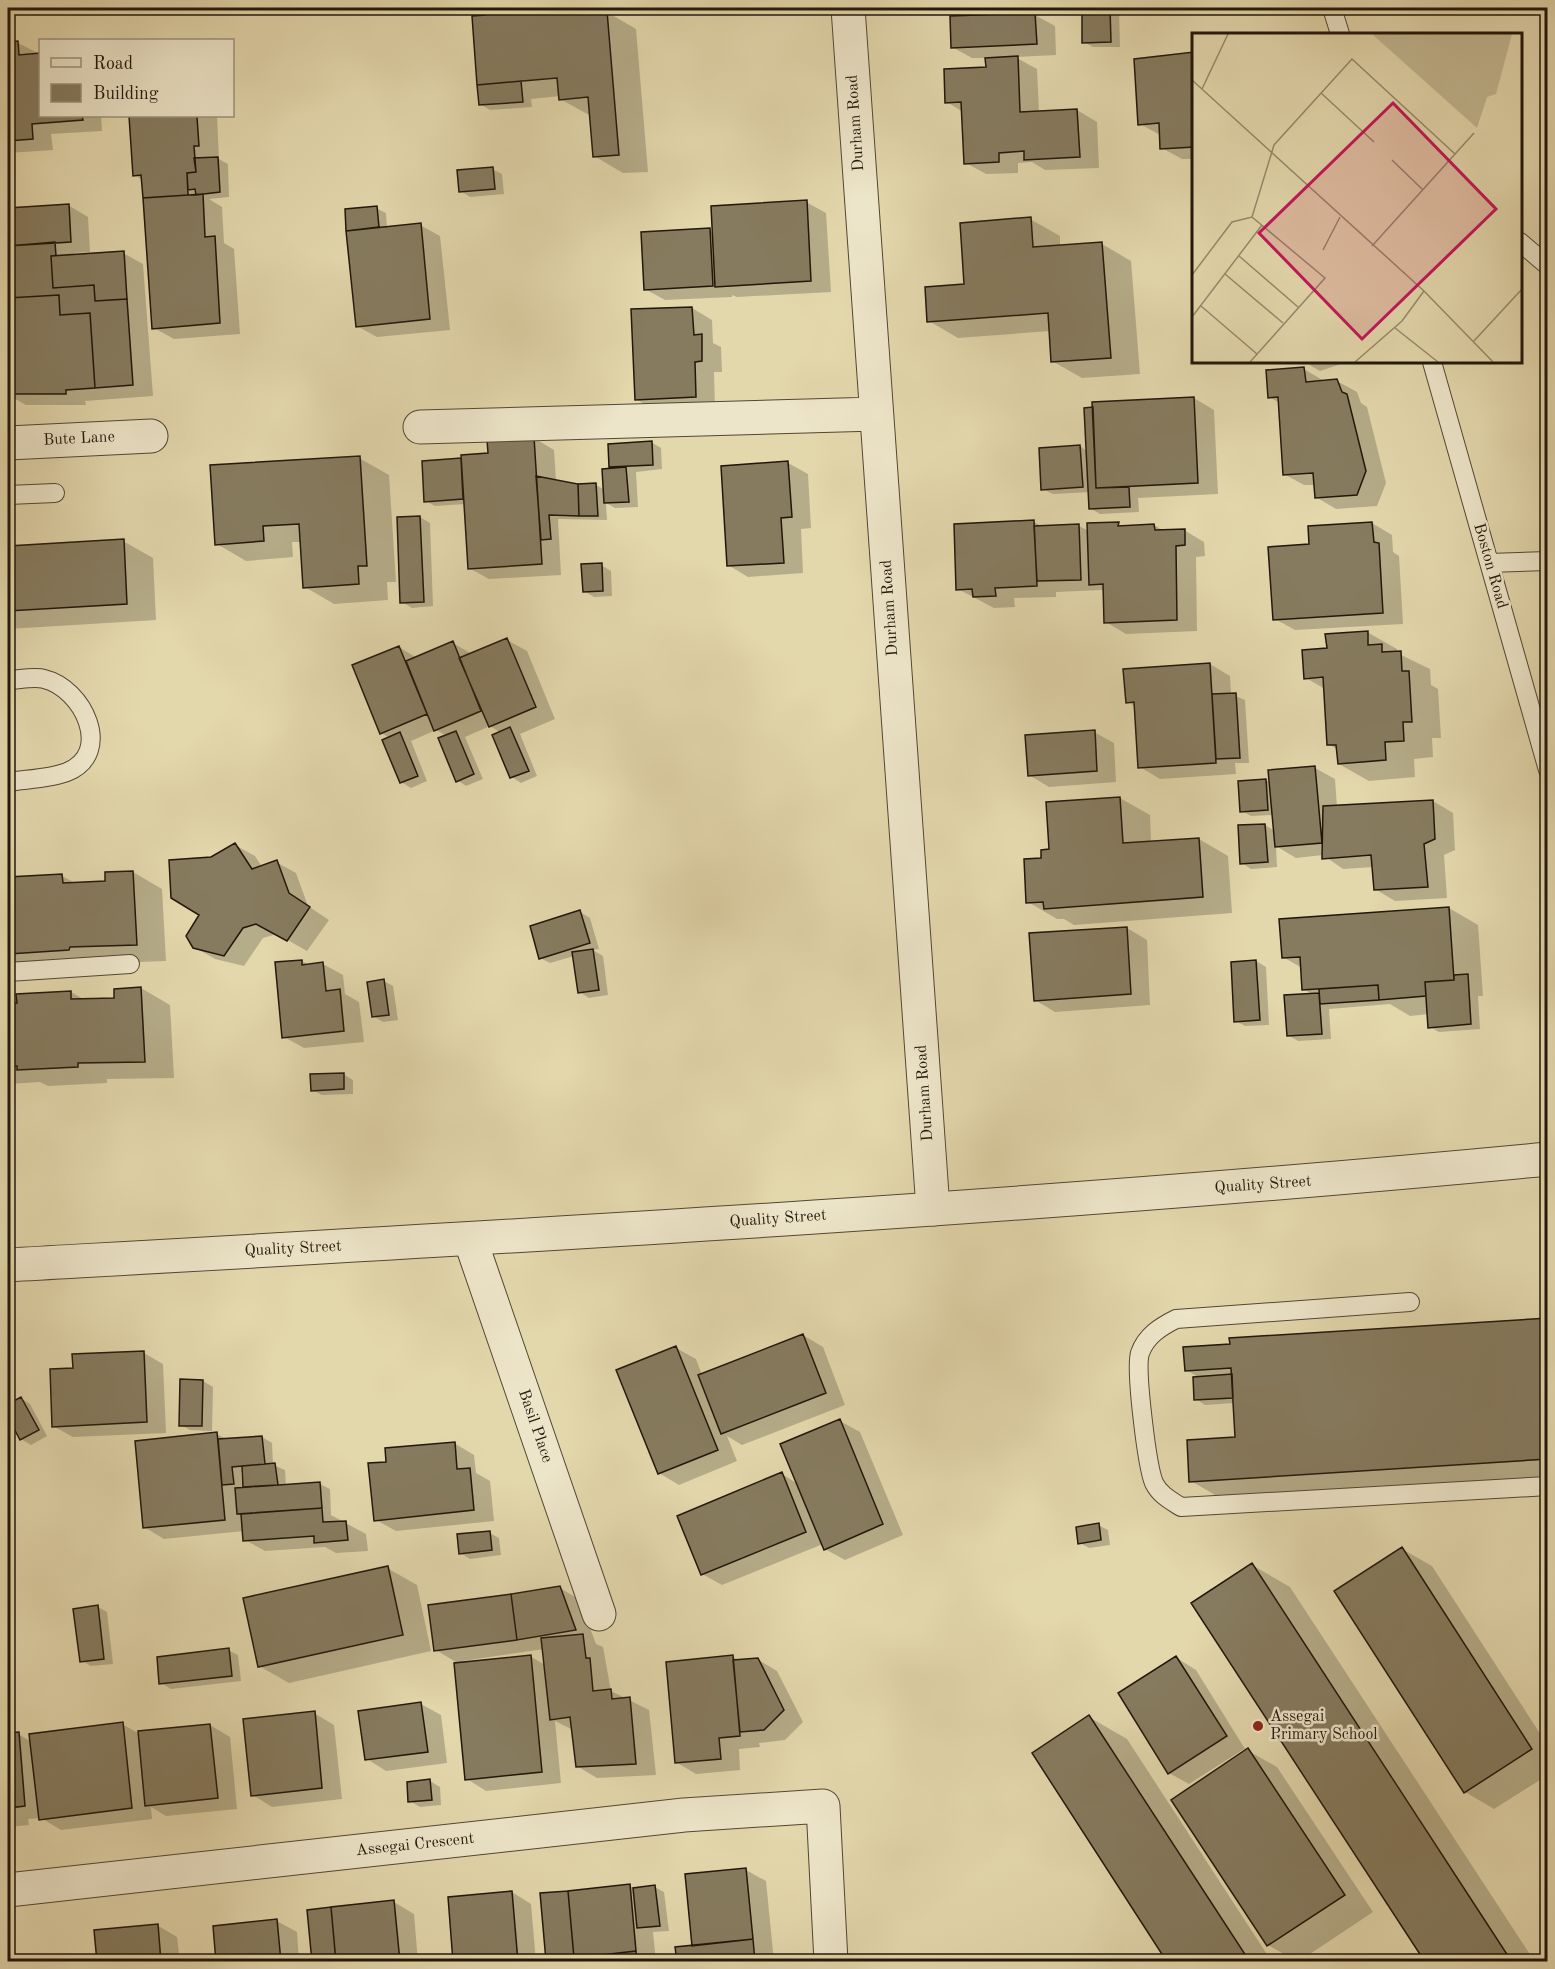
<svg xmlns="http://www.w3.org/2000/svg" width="1555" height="1969" viewBox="0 0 1555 1969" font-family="'Old Standard TT',serif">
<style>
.shadow{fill:#0003;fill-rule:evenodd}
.building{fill:#867b5f;stroke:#22170b;stroke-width:1.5}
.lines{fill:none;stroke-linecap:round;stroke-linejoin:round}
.service-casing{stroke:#524733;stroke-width:20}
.minor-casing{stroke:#524733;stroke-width:35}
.tertiary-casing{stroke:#524733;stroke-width:35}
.service{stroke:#ede5c9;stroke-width:18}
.minor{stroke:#ede5c9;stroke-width:33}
.tertiary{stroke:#ede5c9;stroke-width:33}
.poi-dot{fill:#8f2418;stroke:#ede5c9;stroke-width:2}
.labels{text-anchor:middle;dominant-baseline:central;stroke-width:5;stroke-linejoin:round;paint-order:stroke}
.street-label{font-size:16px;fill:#22170b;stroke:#ede5c9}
.poi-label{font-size:16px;fill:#22170b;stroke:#ede5c9;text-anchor:start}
.inset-road{fill:none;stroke:#968a6c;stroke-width:1.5}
.view{fill:#c2185b;fill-opacity:0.15;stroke:#c2185b;stroke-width:3}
.inset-edge{fill:none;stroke:#22170b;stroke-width:3}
</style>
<rect width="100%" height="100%" fill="#e3d7ac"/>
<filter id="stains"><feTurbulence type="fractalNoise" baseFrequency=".00333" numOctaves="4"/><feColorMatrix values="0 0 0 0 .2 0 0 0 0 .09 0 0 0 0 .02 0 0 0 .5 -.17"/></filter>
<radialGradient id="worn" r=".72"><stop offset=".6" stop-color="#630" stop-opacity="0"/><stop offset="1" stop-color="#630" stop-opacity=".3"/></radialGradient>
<path class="shadow" d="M520,8L530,13L561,11L569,15L607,12L636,29L648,172L623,173L594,156L591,116L560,99V96L531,99L532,107L490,110L480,104L486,10Z
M1083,8H1119L1120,47H1093L1084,42Z
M1203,8H1245L1208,10Z
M1035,15L1055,26L1056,55L1015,57L1037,69L1039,113L1077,110L1097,122L1099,168L1045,170L1032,162L1018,163V173L986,174L966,163L963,112L947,102L988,68L987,58H972L952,47Z
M18,43L40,54V116H101L102,131L51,134L53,150L8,153V44Z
M1194,53V159H1182L1162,148L1160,135L1140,124L1154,56Z
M130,116H217L219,159L228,164L229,197L209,199L222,207L224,243L234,249L240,334L174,339L154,328L143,180L134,175Z
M492,169L502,174L504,194L470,197L461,191Z
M806,202L826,213L831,292L737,297L732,295V297L665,300L645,289L709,230L714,232Z
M68,205L88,217L90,252L74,253L75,256L123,253L143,264L153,396L85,401L86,405H26L8,395V206L9,209Z
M376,208L386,213L387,228L420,225L440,236L450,330L377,337L357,326L346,211Z
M1030,219L1060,236V247L1102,244L1131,261L1140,374L1082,378L1052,361L1050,331L958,338L929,321Z
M692,308L712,320L713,343L721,347L722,372H714L715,408L656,411L636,399Z
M1309,362H1347L1320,371L1311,366Z
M1304,369L1324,381H1337L1357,392L1361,403L1367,407L1386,483L1377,506L1336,509L1316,497L1315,485H1304L1284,474L1280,403L1269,397Z
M1194,398L1214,410L1218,494L1138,498L1139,512L1100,514L1090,508V492L1053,494L1043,489L1080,446L1087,451Z
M534,438L554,450L556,481L596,485L605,490L610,469L609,445L651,442L661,448L662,469L636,472L638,507L615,508L606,503L607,520L558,519L561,575L489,579L469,568L465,504L435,506L426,501L423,462L490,454Z
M359,458L389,475L396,582H387L388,600L334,604L305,587L302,542H292L293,557L246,561L217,544Z
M788,463L808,474L811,528L801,529L803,573L748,577L728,565Z
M420,517L430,523L433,606L412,608L402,602Z
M1034,522L1043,527L1079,526L1089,531V525H1154L1164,531L1184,530L1204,542L1205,556L1196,557L1197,631L1126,634L1106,622L1105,592L1102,590L1056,592V597L1014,598L1015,607L994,608L958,589Z
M1372,523L1392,535L1393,552L1399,556L1403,624L1295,630L1275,619L1310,545Z
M123,541L153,558L156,620L8,629V548Z
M601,565L611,571L612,596L594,597L584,591Z
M1367,632L1397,649V653L1430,669L1431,685L1438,689L1441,738H1432L1433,757L1414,759L1415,777L1369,781L1339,764L1338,750L1329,744L1325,689L1306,678L1328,649Z
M507,640L527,651L555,719L520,734L537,776L521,783L512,777L501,733L490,726L465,737L483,779L466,786L457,780L447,736L436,730L411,741L427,781L411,788L401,782L390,738L381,733L399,647L417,658L453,643L472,654Z
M1210,664L1230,676L1231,694L1245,700L1249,763H1235L1236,774L1160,779L1140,767L1135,706L1127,702Z
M1094,732L1114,743L1116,782L1049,787L1029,775Z
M1315,768L1335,779L1337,807L1433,801L1453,813L1455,850L1444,855L1447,898L1395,901L1375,889L1374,867L1343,869L1323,855L1296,858L1276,846L1277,867L1251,869L1242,863L1265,825L1275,831L1274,815L1251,816L1242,811L1266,780L1271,783Z
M1120,798L1150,815L1151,842L1199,839L1228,856L1232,913L1074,925L1064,919H1057L1028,902L1042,860L1051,850L1047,804Z
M235,845L255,856L262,867L276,862L296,873L308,906L329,920L307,951L277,934L263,938L244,966L215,959L194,947L201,915Z
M133,872L162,889L166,961L8,967V888L62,876L77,884L107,882Z
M1449,908L1478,925L1483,996H1478L1480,1029L1439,1032L1430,1027L1429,1014L1410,1016L1390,1004L1329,1009L1331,1039L1298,1041L1288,1035L1313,995L1304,989L1302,968L1283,957Z
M580,912L590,918L599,949L593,950L603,956L608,995L589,998L579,992L574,956L550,963L540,958Z
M1127,928L1147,940L1150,1005L1055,1012L1035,1000Z
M302,961L309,965L323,964L343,975L345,994L359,1002L364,1042L304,1048L284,1037Z
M1256,961L1266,967L1269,1025L1245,1026L1236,1021Z
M384,981L393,986L398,1020L383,1022L373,1016Z
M141,988L170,1005L174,1078L107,1079V1083L48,1086L40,1082L8,1084V1089V1005L71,992L85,1000L115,999Z
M343,1074L353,1080V1094L322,1095L312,1090Z
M1548,1320V1483L1229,1503L1191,1481L1237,1439L1235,1403L1205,1405L1196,1399L1200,1378L1186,1370Z
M803,1335L823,1347L845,1405L742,1445L727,1436L737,1461L679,1485L659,1473L676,1348L696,1359L702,1375Z
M144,1353L163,1364L166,1433L73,1437L53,1426L75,1369Z
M181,1381H203L213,1387L212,1431L190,1430L181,1425Z
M21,1398L30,1404L47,1436L31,1445L21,1439L8,1414V1406Z
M840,1421L860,1432L903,1535L845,1560L825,1549L823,1544L722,1585L702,1574L782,1474L798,1484Z
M217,1434L228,1440L262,1437L272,1443L273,1465L285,1470L286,1486L320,1484L330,1489L331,1515L366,1534L368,1551L336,1553L325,1547L265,1551L245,1540L244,1531L164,1539L144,1527ZM241,1472H244L245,1482L242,1483Z
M454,1443L474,1455L476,1473L490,1481L494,1521L396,1531L376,1520L388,1463Z
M1098,1525L1108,1530L1110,1545L1089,1548L1080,1543Z
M490,1533L499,1538L501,1555L470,1559L460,1553Z
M1402,1549L1432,1566L1548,1746V1775L1494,1809L1465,1792Z
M1252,1565L1290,1587L1535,1962H1427Z
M387,1568L417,1585L431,1651L289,1683L259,1666Z
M560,1588L580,1600L596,1644L603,1647L611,1691L649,1710L656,1775L597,1778L577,1766L573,1730L555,1721L561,1783L486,1791L467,1779L459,1664L436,1650ZM544,1649L545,1665L530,1656L463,1663V1661Z
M98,1607L107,1612L113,1664L91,1666L82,1661Z
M228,1650L238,1655L241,1681L171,1689L161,1683Z
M733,1657L740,1661L757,1659L777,1671L803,1722L785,1740L759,1743L760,1747L739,1749L740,1770L696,1774L676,1762Z
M1177,1658L1196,1670L1245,1749L1277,1767L1373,1912L1298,1962L1268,1945L1244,1749L1189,1784L1169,1773Z
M421,1704L441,1715L447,1763L386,1771L367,1759Z
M314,1713L334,1725L342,1799L272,1807L253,1795Z
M1089,1717L1127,1739L1272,1962H1169Z
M122,1724L138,1733L210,1725L230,1737L237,1809L166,1816L151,1807L152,1819L61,1830L41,1818L28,1819L29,1825L8,1827V1735L18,1734L32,1742Z
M430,1781L440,1787L441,1805L420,1807L410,1801Z
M746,1870L766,1881L774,1962H678L693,1947Z
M630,1886L635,1889L655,1887L664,1892L669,1931L653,1932L656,1962H548L541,1895Z
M512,1892L531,1904L536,1962H455Z
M394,1902L414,1914L418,1962H313Z
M277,1921L297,1932L299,1962H218Z
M157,1925L177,1937L180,1962H98Z"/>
<path class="building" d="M485,8H520L521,13L561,9L562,14L607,11L619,155L593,157L588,97L559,100L557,78L477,85L472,16L485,15Z
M1082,8H1110L1111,42L1082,43Z
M1035,13L1037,44L951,48L950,16Z
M18,41L19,55L40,53V116H82L83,120L32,124L33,139L8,141V42Z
M1194,52V147L1160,149L1159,123L1138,125L1134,59Z
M1018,56L1020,112L1077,109L1080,157L1024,160V151L999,153V162L964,164L961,102L945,103L944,69L986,67L985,58Z
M521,81L523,102L479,105L477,85Z
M129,116H199L197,117L199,146H194L196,172L187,173L188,195L143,198L141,175L133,176Z
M218,157L220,192L196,195L195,189L188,190L187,173L196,172L194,158Z
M493,167L495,189L459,192L457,170Z
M203,194L205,237L215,236L220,323L152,329L143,198Z
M807,200L811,281L715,287L711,206Z
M69,204L71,242L8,246V208Z
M377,206L379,227L346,231L345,209Z
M1031,217L1033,247L1102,242L1111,358L1051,362L1048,313L927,322L925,287L964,284L960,223Z
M421,223L430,319L356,327L346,231Z
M710,228L713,286L644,290L641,232Z
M55,242L56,256H51L53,288L94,285L95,301L127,299L133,385L95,388L90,313L60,315L59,295L8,298V246Z
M124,251L127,299L95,301L94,285L53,288L51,256Z
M59,295L60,315L90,313L95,388L66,390V394H8V298Z
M692,307L694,335L702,334V361L695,362L696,397L635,400L631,309Z
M1304,367L1306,382L1337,379L1342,392L1347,394L1366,471L1357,495L1315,498L1313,473L1283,475L1278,397L1268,398L1266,370Z
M1194,397L1198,483L1096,488L1092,402Z
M1093,407L1096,488L1129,487L1130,507L1089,509L1084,408Z
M534,437L542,564L468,569L461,455L488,453L487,440Z
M652,441L653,465L609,467L608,444Z
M1080,445L1083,487L1041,490L1039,448Z
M360,456L367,566H358L359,584L303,588L299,524L263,526L264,541L215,545L210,465Z
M461,458L463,499L424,502L422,461Z
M788,461L792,517L781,518L784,563L727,566L721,466Z
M626,467L629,502L604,503L602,469Z
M536,476L578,484L579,516L549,515L551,539L541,540Z
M596,483L598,516H579L578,484Z
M420,516L424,602L400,603L397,517Z
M1034,520L1037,586L995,588L996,596L973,597L972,589L956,590L954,524Z
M1119,522L1118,526L1154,524L1155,530L1185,529V545L1176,546L1177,620L1104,623L1103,584L1089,585L1087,523Z
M1372,522L1374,542L1379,543L1383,613L1273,620L1268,547L1309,544L1308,526Z
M1079,524L1081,580L1037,581L1034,526Z
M124,539L127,604L8,611V546Z
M602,563L603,591L583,592L581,564Z
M1368,631V645L1382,644V652L1401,651L1402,671H1409L1412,722H1403L1404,741L1385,742L1386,760L1338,764L1336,745H1327L1323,677L1304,679L1302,650L1327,648L1325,634Z
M507,638L536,707L489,727L459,658Z
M453,641L481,711L434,731L406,661Z
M399,646L427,714L380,734L352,665Z
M1210,663L1216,763L1138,768L1134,702L1126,703L1123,669Z
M1236,693L1240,758L1216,759L1212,694Z
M510,727L529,771L510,778L492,735Z
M1095,730L1097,771L1028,776L1025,735Z
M456,731L474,774L456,782L438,738Z
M400,732L418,776L400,783L382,740Z
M1315,766L1322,843L1275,847L1268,770Z
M1266,779L1268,810L1240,812L1238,781Z
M1120,797L1123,843L1199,838L1203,897L1044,909L1043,902L1026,903L1024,859L1041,858V850L1049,849L1046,802Z
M1433,800L1435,839L1424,844L1428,887L1374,890L1371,855L1322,859L1323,806Z
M1265,824L1268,862L1240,864L1238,825Z
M235,843L252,869L277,860L289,893L310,907L287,941L256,924L243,928L224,956L193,948L186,936L199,915L171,898L169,860L211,857Z
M133,871L137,945L70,947L69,950L9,954L8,877L62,874L63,883L105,881V872Z
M1449,907L1454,980L1425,982L1426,996L1379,1000L1378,985L1302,990L1300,957L1282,958L1279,919Z
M580,910L590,943L539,959L530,926Z
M1127,927L1131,994L1034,1001L1029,933Z
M593,949L599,990L578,993L572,952Z
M302,960V965L323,962L326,991L340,989L344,1031L282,1038L275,962Z
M1256,960L1260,1020L1234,1022L1231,962Z
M1468,974L1471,1024L1428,1028L1425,982L1454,980V975Z
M384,979L389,1015L372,1017L367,982Z
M1378,985L1379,1000L1320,1004L1319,989Z
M141,987L145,1062L78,1063V1067L17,1070V1066H8V1004L17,1003L16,994L71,991V999L114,998V989Z
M1319,993L1322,1034L1287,1036L1284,995Z
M344,1073V1089L311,1091L310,1074Z
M1548,1318V1459L1189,1482L1187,1440L1235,1437L1231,1368L1185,1371L1183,1347L1230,1344L1229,1338Z
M803,1334L826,1393L721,1434L698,1375Z
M676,1346L718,1450L658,1474L616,1370Z
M144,1351L147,1422L52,1427L50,1369L73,1368L72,1354Z
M1232,1374L1233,1398L1194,1400L1193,1377Z
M180,1379L203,1380L202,1426H179Z
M21,1397L39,1430L20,1440L8,1417V1404Z
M840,1419L883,1524L824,1550L780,1444Z
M217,1432L225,1520L143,1528L135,1441Z
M262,1436L265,1464L232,1467L234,1484L222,1485L218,1439Z
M455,1442L457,1469L470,1468L474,1510L374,1521L368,1463L386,1462L385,1448Z
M275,1463L278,1485L243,1487L242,1466Z
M782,1472L806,1532L701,1575L677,1516Z
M320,1482L322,1508L237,1514L235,1488Z
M322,1508L323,1522L346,1521L348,1540L314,1543V1536L243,1541L241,1514Z
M1099,1523L1101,1540L1078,1544L1076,1527Z
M490,1531L492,1550L459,1554L457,1534Z
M1402,1547L1532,1749L1464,1793L1334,1591Z
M1252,1563L1512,1962H1425L1191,1603Z
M388,1566L403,1635L258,1667L243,1598Z
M560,1586L576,1630L517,1640L511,1594Z
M511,1594L517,1640L434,1651L428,1605Z
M98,1605L104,1659L80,1662L73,1609Z
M583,1634L586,1658H590L593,1691L611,1689L612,1699L630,1697L636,1764L576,1767L570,1717L550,1720L541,1638Z
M229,1648L232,1676L159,1684L157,1657Z
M531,1655L542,1772L465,1780L454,1663Z
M733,1655L740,1736L719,1738L721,1759L675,1763L666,1662Z
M1176,1656L1227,1736L1168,1774L1118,1693Z
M758,1658L784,1710L764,1730L740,1732L733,1660Z
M421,1702L428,1752L365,1760L358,1711Z
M315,1711L322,1788L251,1796L243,1719Z
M1089,1715L1250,1962H1167L1032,1753Z
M123,1722L132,1808L39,1820L29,1734Z
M210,1724L218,1798L145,1806L138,1731Z
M19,1732L25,1806L9,1808L8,1814V1733Z
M1248,1748L1345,1895L1267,1946L1171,1800Z
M430,1779L432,1800L408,1802L407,1782Z
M746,1868L753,1939L692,1946L685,1874Z
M630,1884L636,1951L574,1958L568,1891Z
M655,1885L660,1926L637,1928L633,1888Z
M512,1891L518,1962H453L448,1897Z
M568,1891L574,1958L546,1961L540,1893Z
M394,1900L400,1962H336L331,1907Z
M331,1907L336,1962H312L307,1910Z
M277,1919L281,1962H216L213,1926Z
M158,1924L161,1962H97L94,1930Z
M753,1939L755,1962H677L675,1947Z
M636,1951L637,1962H574V1958Z"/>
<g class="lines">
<defs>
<path id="service" d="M1332,8L1340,34
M1520,242L1548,266
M1432,362L1548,770
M8,495L55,493
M1489,563L1548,561
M8,680C18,680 34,676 44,679C83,688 114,753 67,772C49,779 26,779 8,782
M8,972L130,964
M1410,1302L1176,1319C1160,1327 1146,1336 1140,1353C1135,1369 1147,1466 1154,1483C1160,1495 1170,1500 1181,1507L1548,1486"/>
<path id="minor" d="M848,8L933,1209
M420,427L876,414
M8,443L151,436
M470,1239L599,1614
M8,1890L684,1815L823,1806L831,1962"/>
<path id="tertiary" d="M8,1265C521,1236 1035,1208 1548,1159"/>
</defs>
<use href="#service" class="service-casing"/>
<use href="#minor" class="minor-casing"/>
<use href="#tertiary" class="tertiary-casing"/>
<use href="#service" class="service"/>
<use href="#minor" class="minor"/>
<use href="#tertiary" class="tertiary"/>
</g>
<circle class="poi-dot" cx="1258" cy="1726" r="6"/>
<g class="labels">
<g class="street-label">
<text transform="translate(856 123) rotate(-94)">Durham Road</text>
<text transform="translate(79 439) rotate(-3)">Bute Lane</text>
<text transform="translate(1490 566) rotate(74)">Boston Road</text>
<text transform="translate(890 608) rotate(-94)">Durham Road</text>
<text transform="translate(925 1093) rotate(-94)">Durham Road</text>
<text transform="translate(1263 1185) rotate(-4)">Quality Street</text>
<text transform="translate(778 1219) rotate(-4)">Quality Street</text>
<text transform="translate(293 1249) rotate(-3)">Quality Street</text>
<text transform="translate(535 1426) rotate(71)">Basil Place</text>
<text transform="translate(415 1845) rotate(-6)">Assegai Crescent</text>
</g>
<g class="poi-label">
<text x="1270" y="1717">Assegai<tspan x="1270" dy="18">Primary School</tspan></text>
</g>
</g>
<g transform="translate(1192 33)">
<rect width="330" height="330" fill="#e3d7ac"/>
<path d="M180,1H320L304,61L295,64L285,95Z" fill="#c2b691"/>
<path class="inset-road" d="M0,47L232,258L301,329M10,56L36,1M129,60L182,109M200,127L231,157M60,184L82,112L160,26L263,121M180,213L282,100M131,217L148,184M47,223L106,274M33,241L91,290M0,242L40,189L60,184L133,245L58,329M9,273L65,321M0,284L70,192M203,295L246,329M281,309L330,256M163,329L210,288L232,258"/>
<path class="view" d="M201,70L304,176L170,306L67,200Z"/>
<rect width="330" height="330" class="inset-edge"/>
</g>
<rect width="1555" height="1969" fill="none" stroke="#e3d7ac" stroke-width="30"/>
<rect x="9" y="9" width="1537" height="1951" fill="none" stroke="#22170b" stroke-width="3"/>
<rect x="15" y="15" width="1525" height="1939" fill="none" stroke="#22170b" stroke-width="1.5"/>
<rect x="39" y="39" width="195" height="78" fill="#ede5c9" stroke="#9c937d" stroke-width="1.5"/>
<rect x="51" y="58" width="30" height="9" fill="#ede5c9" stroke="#9c937d" stroke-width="1.5"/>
<text x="93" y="69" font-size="18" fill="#22170b">Road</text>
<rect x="51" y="84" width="30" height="18" fill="#867b5f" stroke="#9c937d" stroke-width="1.5"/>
<text x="93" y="99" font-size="18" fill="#22170b">Building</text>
<rect width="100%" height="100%" filter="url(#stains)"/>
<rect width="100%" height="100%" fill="url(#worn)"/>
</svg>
